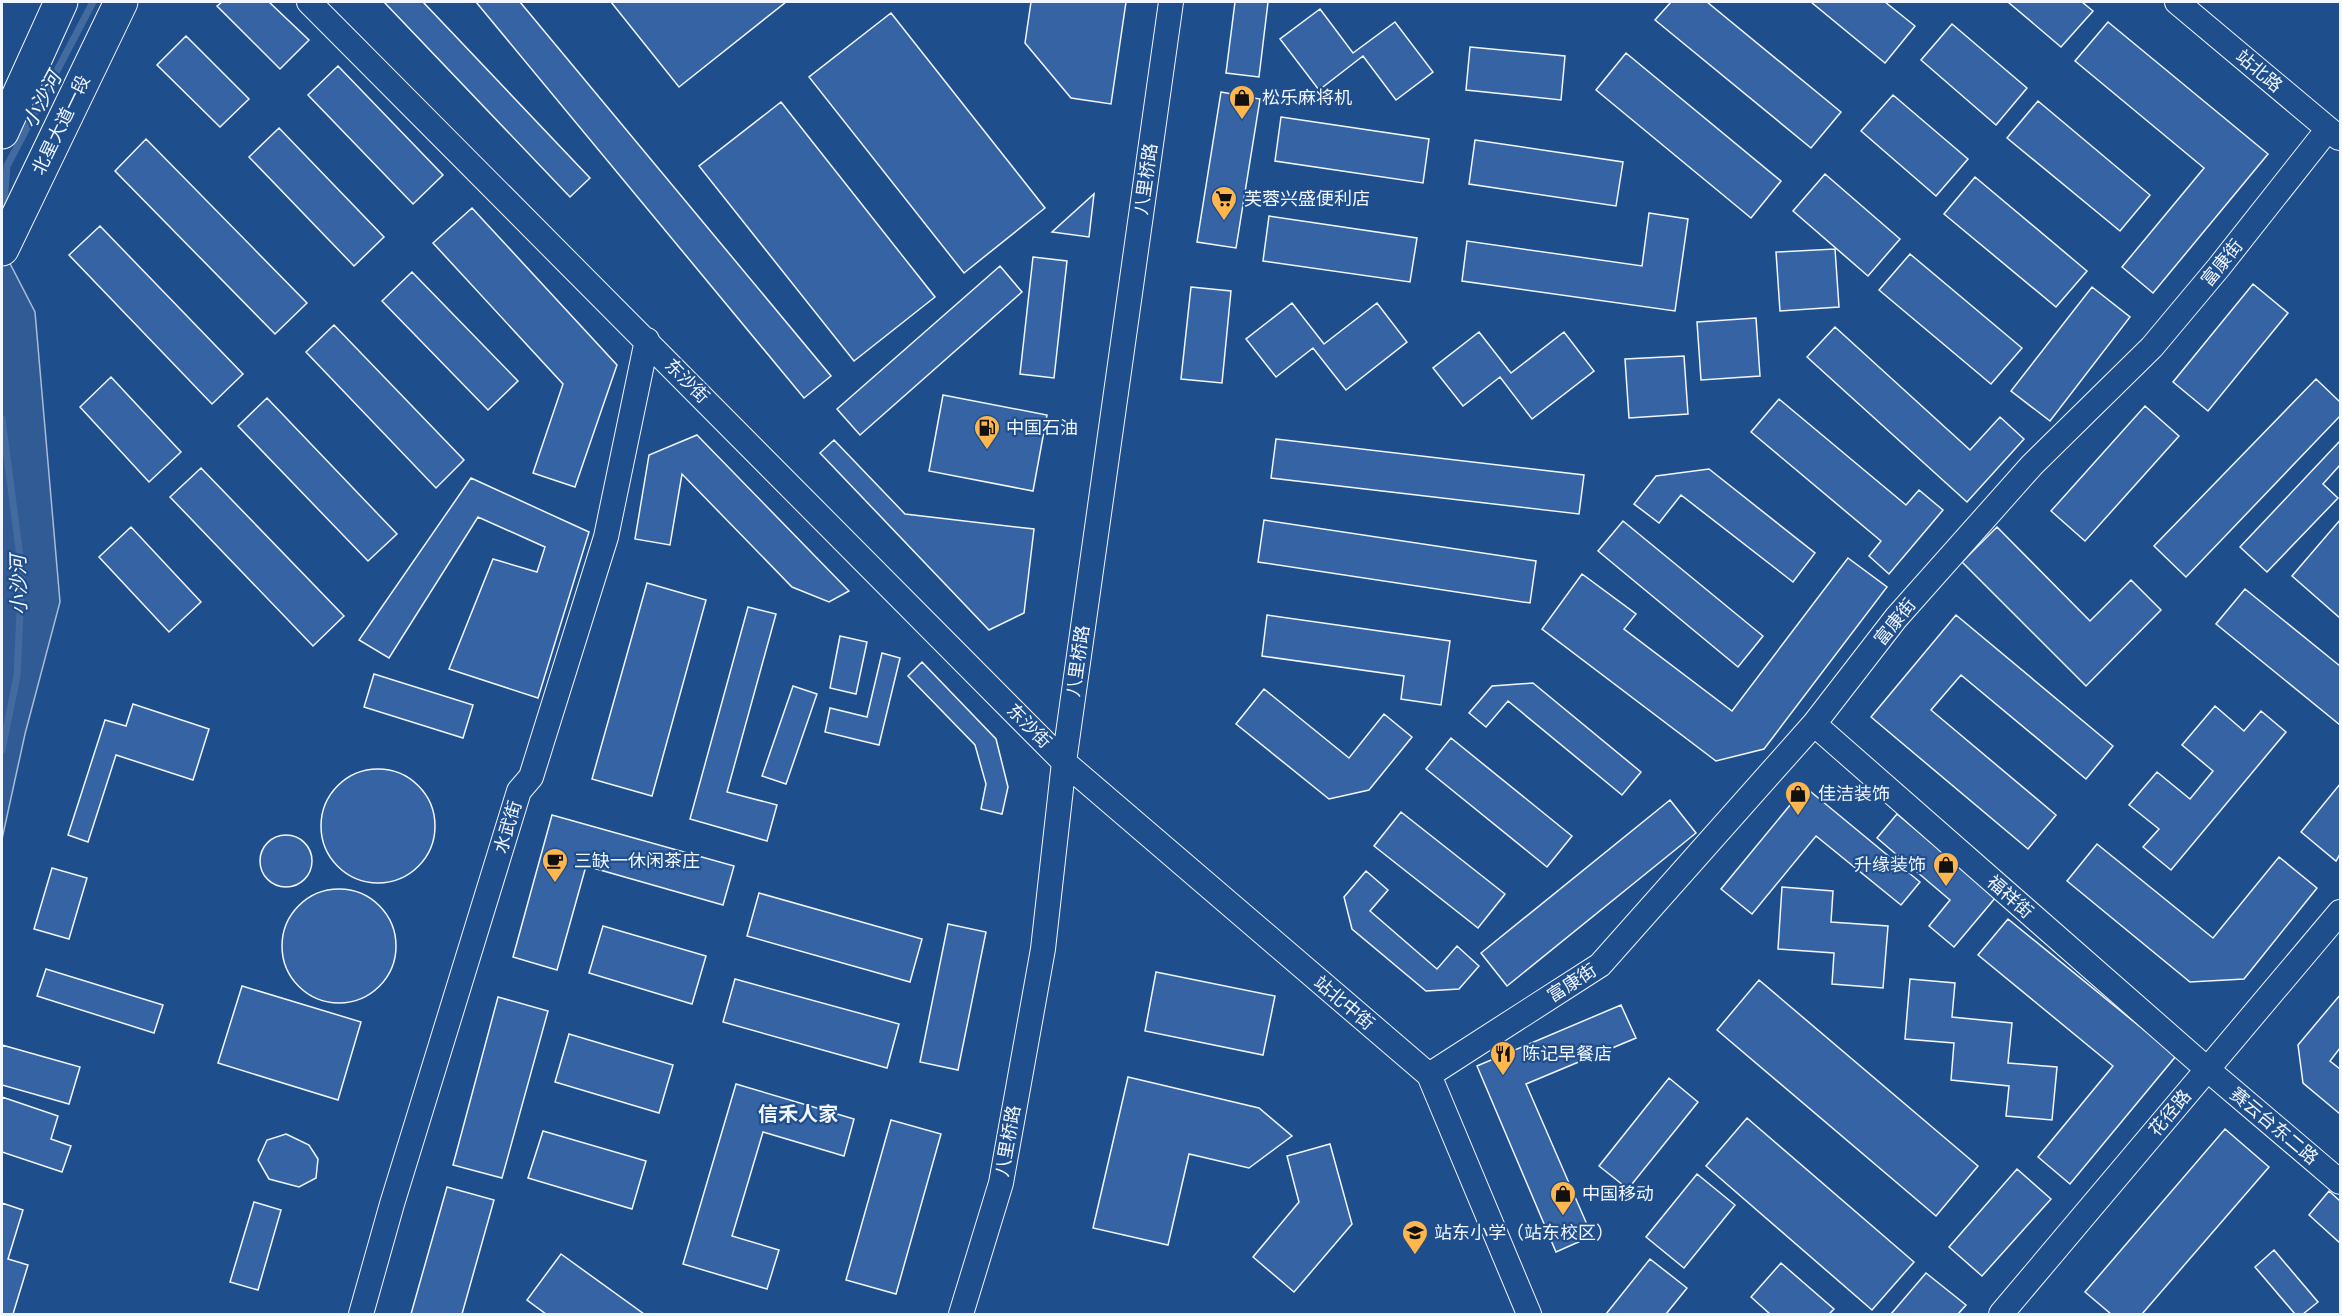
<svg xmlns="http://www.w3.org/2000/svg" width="2342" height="1316" viewBox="0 0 2342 1316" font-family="Jost,'Noto Sans SC',sans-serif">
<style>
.green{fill:#305b95;stroke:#a8bbd7;stroke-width:1.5}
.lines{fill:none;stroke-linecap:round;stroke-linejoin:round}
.stream{stroke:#446ba0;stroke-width:7}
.building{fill:#3563a3;stroke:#f2f6ff;stroke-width:1.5}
.minor-casing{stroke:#f2f6ff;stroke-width:26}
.highway-casing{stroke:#f2f6ff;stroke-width:35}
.minor{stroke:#1f4e8c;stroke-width:24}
.highway{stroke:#1f4e8c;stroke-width:33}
.labels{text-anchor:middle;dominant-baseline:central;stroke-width:4.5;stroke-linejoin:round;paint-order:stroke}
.street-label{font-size:18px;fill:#f2f6ff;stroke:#1f4e8c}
.poi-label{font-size:18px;fill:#f2f6ff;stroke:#1f4e8c;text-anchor:start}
.water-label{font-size:20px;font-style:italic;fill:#f2f6ff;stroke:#1f4e8c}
.neighbourhood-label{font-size:20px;font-weight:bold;fill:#f2f6ff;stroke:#1f4e8c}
</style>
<rect width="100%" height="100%" fill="#1f4e8c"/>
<path class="green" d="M2,248L35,312L60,602L25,734L2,839Z"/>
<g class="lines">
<path class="stream" d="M3,214L7,166L93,2
M2,419L22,572L17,676L2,750"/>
</g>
<path class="building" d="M222,2H269L309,40L280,69L217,6Z
M384,2H423L590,178L570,197Z
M476,2H520L831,376L804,398Z
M611,2H786L679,87Z
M1031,2H1126L1111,104L1071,98L1025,43Z
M1235,2H1268L1259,77L1226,73Z
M1671,2H1707L1841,112L1811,148L1655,20Z
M1811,2H1885L1915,26L1885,63Z
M2008,2H2082L2093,11L2061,47Z
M1320,9L1353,53L1395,22L1433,72L1396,100L1363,56L1319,90L1280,39Z
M891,13L1045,208L964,273L809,77Z
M2108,22L2268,154L2153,293L2122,267L2204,168L2075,61Z
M1952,24L2027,88L1996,125L1921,60Z
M186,36L249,99L220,127L157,65Z
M1470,47L1565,56L1561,100L1466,90Z
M1626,53L1781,181L1751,218L1596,90Z
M338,66L443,175L413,204L308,95Z
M1221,92L1260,99L1236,248L1197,242Z
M1893,95L1968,159L1936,196L1861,131Z
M2038,101L2150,195L2120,231L2007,138Z
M781,102L935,297L854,361L699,166Z
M1281,117L1429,139L1423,183L1275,161Z
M279,128L384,237L354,266L249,157Z
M146,139L307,303L275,334L115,171Z
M1475,140L1623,162L1616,206L1469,184Z
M1825,174L1900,239L1868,276L1793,211Z
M1975,177L2087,271L2056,307L1944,214Z
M1094,194L1089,237L1052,232Z
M472,208L617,365L575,487L533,473L563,384L433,243Z
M1649,213L1688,219L1675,311L1462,281L1467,241L1642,266Z
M1269,216L1417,238L1410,282L1263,261Z
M100,226L243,374L212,404L69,255Z
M1835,249L1839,307L1780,311L1776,252Z
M1910,254L2022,348L1991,384L1879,290Z
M1033,257L1067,261L1054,378L1020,374Z
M1000,266L1022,292L860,435L837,409Z
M412,272L518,381L488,410L382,301Z
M2253,284L2288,313L2208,411L2173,382Z
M1191,287L1231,291L1222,383L1181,379Z
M2092,287L2130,317L2050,421L2011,391Z
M1292,303L1324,344L1377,303L1407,342L1346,390L1313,348L1276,377L1246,339Z
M1756,318L1760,376L1701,380L1697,322Z
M334,325L464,460L436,488L306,352Z
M1835,327L1970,450L2000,417L2024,439L1967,502L1807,357Z
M1479,332L1511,373L1564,332L1594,371L1532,419L1500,377L1463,406L1433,368Z
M1684,356L1688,414L1629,418L1625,359Z
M111,377L181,452L149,482L80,407Z
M2316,379L2340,402V416L2186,577L2154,546Z
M943,395L1047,415L1033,491L929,471Z
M267,398L397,534L368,561L238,426Z
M1779,399L1906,505L1919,490L1943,510L1889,574L1869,556L1881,541L1751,432Z
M2145,406L2179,436L2085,541L2051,511Z
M697,435L849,591L829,602L792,587L682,474L670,545L635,539L649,455Z
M1276,439L1584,475L1579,514L1271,478Z
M834,440L905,514L1034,529L1024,613L989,630L820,453Z
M2340,441V465L2323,484L2338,498L2267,572L2240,547Z
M201,468L344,616L313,646L170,497Z
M1709,469L1815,553L1793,582L1681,495L1659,523L1634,504L1656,476Z
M471,478L589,532L538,698L449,669L493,559L537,572L545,547L478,517L389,658L359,640Z
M1264,520L1536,561L1530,603L1258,562Z
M2340,520V618L2292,576Z
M1623,521L1763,636L1738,667L1598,551Z
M131,527L201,602L169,632L99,557Z
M1997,527L2090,621L2131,580L2161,610L2086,686L1962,562Z
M1848,558L1887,587L1764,749L1716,761L1542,629L1582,574L1636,614L1624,629L1732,711Z
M647,583L706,600L652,796L592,779Z
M2245,589L2340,666V725L2216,624Z
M748,607L776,614L727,792L777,805L767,841L690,819Z
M1267,615L1450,641L1441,705L1401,699L1404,676L1262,656Z
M1956,615L2113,746L2086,779L1961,675L1931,710L2056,815L2028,849L1871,717Z
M840,636L867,642L856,694L830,688Z
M882,653L900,658L879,745L825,732L830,708L867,717Z
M922,662L996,739L1008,787L1002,814L981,809L986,784L975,745L908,676Z
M374,674L473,705L463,738L364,707Z
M1533,683L1641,772L1622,795L1508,701L1486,727L1469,713L1492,686Z
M793,686L817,694L786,784L762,776Z
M1264,689L1349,758L1384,714L1412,737L1369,790L1329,799L1236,724Z
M133,704L209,729L193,780L116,755L88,842L68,835L105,720L126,726Z
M2215,706L2244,731L2261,711L2286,732L2171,870L2143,847L2159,829L2129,805L2157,772L2190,799L2213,771L2182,745Z
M1451,738L1572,836L1547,867L1426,769Z
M321 826a57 57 0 1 1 114 0a57 57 0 1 1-114 0Z
M2340,784V854L2336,861L2301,832Z
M1805,787L1920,882L1901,905L1816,836L1752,914L1721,889Z
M1670,800L1696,833L1507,986L1481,953Z
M1401,812L1505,894L1478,928L1374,846Z
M1897,814L1996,897L1954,947L1929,926L1950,900L1877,838Z
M552,815L734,866L723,905L586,866L557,970L513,957Z
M260 861a26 26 0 1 1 52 0a26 26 0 1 1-52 0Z
M2097,844L2213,938L2279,857L2317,888L2244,979L2190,982L2067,881Z
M52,868L87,878L69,939L34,929Z
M1366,871L1388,890L1370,911L1437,969L1457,946L1479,966L1459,989L1426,991L1352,929L1344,897Z
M1782,887L1833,891L1831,922L1888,926L1883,988L1832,984L1834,953L1778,949Z
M282 946a57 57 0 1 1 114 0a57 57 0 1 1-114 0Z
M759,893L922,939L910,982L747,936Z
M2008,919L2176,1056L2070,1184L2038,1157L2113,1066L1978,955Z
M948,924L986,932L958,1070L920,1062Z
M603,926L706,956L692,1004L589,973Z
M46,969L163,1005L154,1033L37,996Z
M1156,972L1275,996L1263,1055L1145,1031Z
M735,979L899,1024L887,1068L723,1022Z
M1910,979L1955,983L1952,1017L2012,1023L2008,1063L2057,1067L2052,1120L2006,1116L2009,1086L1951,1080L1954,1043L1905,1039Z
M1759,980L1978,1166L1936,1216L1717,1030Z
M242,986L361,1022L338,1100L218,1063Z
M2340,995V1048L2330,1061L2340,1069V1114L2303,1083L2298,1045Z
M498,997L548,1011L502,1178L453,1165Z
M1621,1005L1636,1038L1526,1084L1592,1236L1556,1252L1477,1066Z
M569,1034L673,1065L659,1113L555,1082Z
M2,1045L80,1067L69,1104L2,1085Z
M1128,1077L1259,1108L1292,1136L1249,1168L1189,1154L1168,1245L1093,1228Z
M1669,1078L1698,1102L1628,1189L1599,1166Z
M736,1084L854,1119L844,1156L763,1132L732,1236L779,1250L767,1289L683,1264Z
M2,1097L58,1116L51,1139L71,1146L62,1172L2,1152Z
M1747,1118L1914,1262L1872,1310L1706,1166Z
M891,1120L941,1134L896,1294L846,1280Z
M2225,1129L2269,1167L2142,1314H2111L2085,1292Z
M543,1131L646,1161L632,1209L528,1178Z
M286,1134L309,1145L318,1159L316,1178L299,1187L269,1179L258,1160L267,1140Z
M1330,1144L1352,1224L1294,1292L1253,1257L1299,1202L1287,1156Z
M2017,1169L2051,1199L1982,1276L1949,1247Z
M1697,1174L1735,1205L1684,1268L1646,1237Z
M447,1187L494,1200L462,1314H411Z
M2329,1191L2340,1201V1243L2309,1215Z
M254,1202L281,1210L258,1290L230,1282Z
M2,1203L23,1210L8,1259L28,1265L13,1314H2Z
M2274,1250L2318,1302L2303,1314H2295L2255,1267Z
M561,1254L644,1314H546L527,1300Z
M1650,1259L1687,1288L1666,1314H1606Z
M1781,1263L1834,1309L1829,1314H1770L1751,1297Z
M1926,1273L1966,1305L1958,1314H1891Z"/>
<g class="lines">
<defs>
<path id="minor" d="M309,2L1064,762L1429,1075L1529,1314
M2177,2L2339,138
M1814,724L2207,1069L2340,1182
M1429,1075L1600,965L1814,724L1896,618L2032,465L2152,347L2219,267L2328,129
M361,1314L392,1204L519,791L531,777L606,537L647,340
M961,1314L1001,1183L1043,949L1064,762L1171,2
M2001,1314L2340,912"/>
<path id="highway" d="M2,132L61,2
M2,249L121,2"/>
</defs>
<use href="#minor" class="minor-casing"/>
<use href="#highway" class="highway-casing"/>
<use href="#minor" class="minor"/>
<use href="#highway" class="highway"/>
</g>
<defs>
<symbol id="shop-pin" viewBox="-11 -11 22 30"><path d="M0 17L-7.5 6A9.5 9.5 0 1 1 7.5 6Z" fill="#ffb74d" stroke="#1f4e8c"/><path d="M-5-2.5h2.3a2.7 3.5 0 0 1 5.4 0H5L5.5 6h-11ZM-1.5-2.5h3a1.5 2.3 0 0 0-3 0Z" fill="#111"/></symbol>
<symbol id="supermarket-pin" viewBox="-11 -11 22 30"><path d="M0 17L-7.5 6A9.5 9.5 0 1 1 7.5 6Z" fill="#ffb74d" stroke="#1f4e8c"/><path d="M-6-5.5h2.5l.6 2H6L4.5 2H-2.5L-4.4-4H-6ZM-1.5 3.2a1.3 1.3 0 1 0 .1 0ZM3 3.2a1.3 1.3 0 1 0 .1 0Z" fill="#111"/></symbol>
<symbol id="fuel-pin" viewBox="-11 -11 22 30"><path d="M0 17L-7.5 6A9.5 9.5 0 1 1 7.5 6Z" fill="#ffb74d" stroke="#1f4e8c"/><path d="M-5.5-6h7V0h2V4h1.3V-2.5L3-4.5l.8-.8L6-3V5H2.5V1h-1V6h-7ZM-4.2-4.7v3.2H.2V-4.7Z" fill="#111"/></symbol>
<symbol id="cafe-pin" viewBox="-11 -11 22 30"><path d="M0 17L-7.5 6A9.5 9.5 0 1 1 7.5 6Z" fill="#ffb74d" stroke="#1f4e8c"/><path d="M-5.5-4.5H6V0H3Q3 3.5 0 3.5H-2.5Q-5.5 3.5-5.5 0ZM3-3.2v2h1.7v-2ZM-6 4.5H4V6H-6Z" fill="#111"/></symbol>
<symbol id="restaurant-pin" viewBox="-11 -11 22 30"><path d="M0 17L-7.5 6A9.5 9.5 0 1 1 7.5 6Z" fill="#ffb74d" stroke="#1f4e8c"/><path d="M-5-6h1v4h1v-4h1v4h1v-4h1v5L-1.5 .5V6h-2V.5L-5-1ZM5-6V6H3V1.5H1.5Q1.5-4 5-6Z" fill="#111"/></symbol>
<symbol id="school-pin" viewBox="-11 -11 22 30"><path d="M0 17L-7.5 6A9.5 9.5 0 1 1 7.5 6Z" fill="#ffb74d" stroke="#1f4e8c"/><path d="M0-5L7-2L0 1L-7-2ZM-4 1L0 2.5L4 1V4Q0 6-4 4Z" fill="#111"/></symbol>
</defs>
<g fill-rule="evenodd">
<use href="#shop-pin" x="1227" y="83" width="30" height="40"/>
<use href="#supermarket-pin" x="1209" y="184" width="30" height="40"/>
<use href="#fuel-pin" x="972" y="413" width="30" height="40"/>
<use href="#shop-pin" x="1783" y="779" width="30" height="40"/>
<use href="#cafe-pin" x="540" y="846" width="30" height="40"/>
<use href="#shop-pin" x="1931" y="850" width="30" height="40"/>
<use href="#restaurant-pin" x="1488" y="1039" width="30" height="40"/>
<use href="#shop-pin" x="1548" y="1179" width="30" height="40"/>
<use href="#school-pin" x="1400" y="1218" width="30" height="40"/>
</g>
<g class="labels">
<g class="street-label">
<text transform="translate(2259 71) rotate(40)">站北路</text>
<text transform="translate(61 125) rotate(-64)">北星大道一段</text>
<text transform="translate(1146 179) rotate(-82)">八里桥路</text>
<text transform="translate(2222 263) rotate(-51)">富康街</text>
<text transform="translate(687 381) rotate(45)">东沙街</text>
<text transform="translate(1895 622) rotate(-51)">富康街</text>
<text transform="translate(1078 661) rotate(-82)">八里桥路</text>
<text transform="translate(1029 726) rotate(45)">东沙街</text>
<text transform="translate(508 827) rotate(-73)">水武街</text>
<text transform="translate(2010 897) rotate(41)">福祥街</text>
<text transform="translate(1572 983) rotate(-33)">富康街</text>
<text transform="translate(1344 1003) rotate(40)">站北中街</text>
<text transform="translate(2170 1113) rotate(-50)">花径路</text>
<text transform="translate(2274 1126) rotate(40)">赛云台东二路</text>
<text transform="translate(1008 1141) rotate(-80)">八里桥路</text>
</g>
<g class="poi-label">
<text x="1262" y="98">松乐麻将机</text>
<text x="1244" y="199">芙蓉兴盛便利店</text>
<text x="1006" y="428">中国石油</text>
<text x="1818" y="794">佳洁装饰</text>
<text x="574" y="861">三缺一休闲茶庄</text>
<text x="1926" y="865" text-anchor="end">升缘装饰</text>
<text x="1522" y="1054">陈记早餐店</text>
<text x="1582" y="1194">中国移动</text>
<text x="1434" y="1233">站东小学（站东校区）</text>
</g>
<g class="water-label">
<text transform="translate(42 100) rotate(-62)">小沙河</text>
<text transform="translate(19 585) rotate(-91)">小沙河</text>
</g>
<g class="neighbourhood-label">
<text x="798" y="1114">信禾人家</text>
</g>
</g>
<rect width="2342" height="1316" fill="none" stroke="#f2f6ff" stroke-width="6"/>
</svg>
